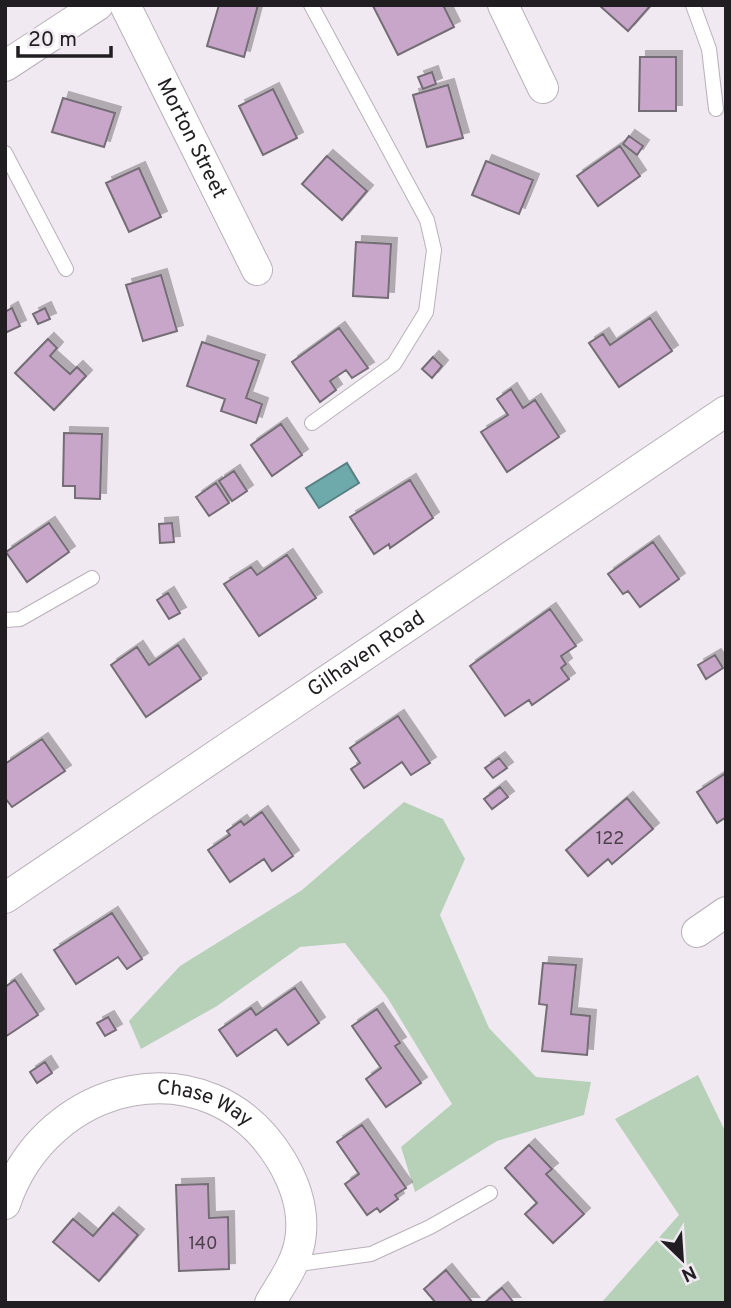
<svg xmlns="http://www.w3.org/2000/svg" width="731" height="1308" viewBox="0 0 731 1308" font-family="Overpass,sans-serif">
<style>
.green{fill:#b7d1b9}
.water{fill:#6eaaab;stroke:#578082;stroke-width:2}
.building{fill:#c8a6c9;stroke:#746d74;stroke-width:2;filter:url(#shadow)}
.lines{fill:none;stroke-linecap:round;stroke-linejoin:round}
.lane-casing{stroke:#b8b0b8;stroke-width:16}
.street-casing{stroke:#b8b0b8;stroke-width:32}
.lane{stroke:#fff;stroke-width:14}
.street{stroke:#fff;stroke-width:30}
.labels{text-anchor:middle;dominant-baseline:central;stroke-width:7;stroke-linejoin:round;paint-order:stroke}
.number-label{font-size:18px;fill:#4b404b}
.street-label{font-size:21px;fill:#211e21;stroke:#f1e9f2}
</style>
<defs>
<filter id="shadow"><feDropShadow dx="6" dy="-6" stdDeviation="0" flood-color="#0004"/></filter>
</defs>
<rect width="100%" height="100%" fill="#f1e9f2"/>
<path class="green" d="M404,802L443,819L465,859L440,915L489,1028L536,1077L591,1082L584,1115L497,1141L415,1192L401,1147L452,1104L387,997L345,943L300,947L217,1006L141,1049L129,1021L180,966L302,890Z
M698,1075L726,1133V1303H601L679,1215L615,1119Z"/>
<path class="water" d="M347,463L359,483L319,508L306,488Z"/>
<path class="building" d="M219,5H258L244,57L207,46Z
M443,5L454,27L398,55L373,6Z
M599,5H651L628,31Z
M640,57H676V111H639Z
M432,72L436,84L423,89L418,77Z
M448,85L463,138L427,147L413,95Z
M273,89L297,138L263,155L239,106Z
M63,98L115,113L104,147L52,132Z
M629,136L643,146L637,155L623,144Z
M620,146L640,176L598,206L577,176Z
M327,156L367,191L342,220L302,184Z
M486,161L533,180L519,214L472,195Z
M139,168L161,217L129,232L106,183Z
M356,242L391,244L388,298L353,296Z
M161,275L177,331L143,341L126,285Z
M12,308L20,326L5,333V312Z
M45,308L50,319L38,324L33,314Z
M650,318L672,351L619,387L589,343L603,334L610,345Z
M339,328L368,368L352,378L346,370L330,381L336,390L320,402L292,362Z
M48,339L57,348L50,356L70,374L77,367L86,376L54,410L15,373Z
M202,342L259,361L246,398L262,404L256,423L221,411L225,399L187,386Z
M433,357L442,366L432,378L422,369Z
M511,389L523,408L535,400L559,437L507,472L481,432L508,415L497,399Z
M281,424L302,455L272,476L251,445Z
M64,433L102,434L100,499L75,498V486H63Z
M234,471L247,491L232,501L219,481Z
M410,480L433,518L390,548L389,544L374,554L350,517Z
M216,483L229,503L209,516L196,497Z
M49,523L69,552L27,582L6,552Z
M172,523L174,542L160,543L159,524Z
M653,542L679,579L640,607L628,591L623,594L608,574Z
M287,555L316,598L259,636L224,584L251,567L257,575Z
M168,593L180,613L169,619L157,600Z
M550,609L576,646L561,656L566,664L561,668L569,679L532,705L529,700L505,716L470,666Z
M178,645L201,679L146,717L111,665L137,647L149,665Z
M715,655L723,668L706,679L698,665Z
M398,716L430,763L411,775L402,762L364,788L351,769L360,763L350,748Z
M42,739L65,771L12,807L5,798V764Z
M499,758L507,768L493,778L485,768Z
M726,773V817L717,823L697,792Z
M500,787L508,797L492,809L484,799Z
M627,798L653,829L612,864L608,859L588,876L566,850Z
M262,812L293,856L272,871L264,859L230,882L208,850L230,835L227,831L241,821L244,825Z
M112,913L142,959L127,969L118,957L76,984L54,950Z
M543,963L576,965L571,1014L590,1016L587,1055L542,1051L547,1005L539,1004Z
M15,980L38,1015L5,1037V987Z
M295,988L319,1023L288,1045L276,1029L237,1056L219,1030L251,1008L256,1015Z
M377,1009L400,1043L395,1046L421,1083L386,1107L366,1079L381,1068L352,1026Z
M108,1017L116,1030L105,1036L97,1023Z
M45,1062L52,1073L37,1083L30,1072Z
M362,1125L406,1188L395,1195L398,1199L380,1212L377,1208L367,1215L345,1184L359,1174L337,1142Z
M529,1145L552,1169L546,1174L584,1214L553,1243L525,1214L537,1203L505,1168Z
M208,1184L209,1218L228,1217L229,1269L179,1271L176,1185Z
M113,1213L138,1235L99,1281L53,1242L73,1219L93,1236Z
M446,1270L473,1303H436L424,1289Z
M502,1288L514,1303H484Z"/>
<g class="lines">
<defs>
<path id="lane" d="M311,5L427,220L434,250L426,312L394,364L312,423
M693,5L709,49L716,109
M5,153L66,269
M5,620L20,619L92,578
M292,1265L371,1254L430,1227L490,1193"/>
<g id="street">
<path id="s1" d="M125,5L257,270"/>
<path d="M503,5L543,88"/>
<path d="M5,66L98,5"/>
<path id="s2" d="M5,898L726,411"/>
<path d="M697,932L726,912"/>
<path id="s3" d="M5,1204C46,1080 209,1041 281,1160C296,1185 305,1212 300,1241C296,1264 281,1284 270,1303"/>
</g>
</defs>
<use href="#lane" class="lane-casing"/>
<use href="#street" class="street-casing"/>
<use href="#lane" class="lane"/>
<use href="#street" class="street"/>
</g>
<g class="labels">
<g class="number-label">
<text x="610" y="839">122</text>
<text x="203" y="1244">140</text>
</g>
<g class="street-label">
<text stroke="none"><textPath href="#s1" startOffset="149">Morton Street</textPath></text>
<text stroke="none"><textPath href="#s2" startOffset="436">Gilhaven Road</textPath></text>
<text stroke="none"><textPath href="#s3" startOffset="254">Chase Way</textPath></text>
</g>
</g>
<rect width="731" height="1308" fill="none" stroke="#211e21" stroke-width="14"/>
<g transform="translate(682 1259) rotate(155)" stroke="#f1e9f2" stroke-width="5" paint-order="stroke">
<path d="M0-5L12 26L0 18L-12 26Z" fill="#211e21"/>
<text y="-10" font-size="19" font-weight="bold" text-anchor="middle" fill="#211e21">N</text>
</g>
<path d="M18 46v10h93v-10" fill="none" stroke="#211e21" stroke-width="3.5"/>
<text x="28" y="46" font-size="21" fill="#211e21" stroke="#f1e9f2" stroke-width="5" paint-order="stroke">20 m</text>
</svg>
